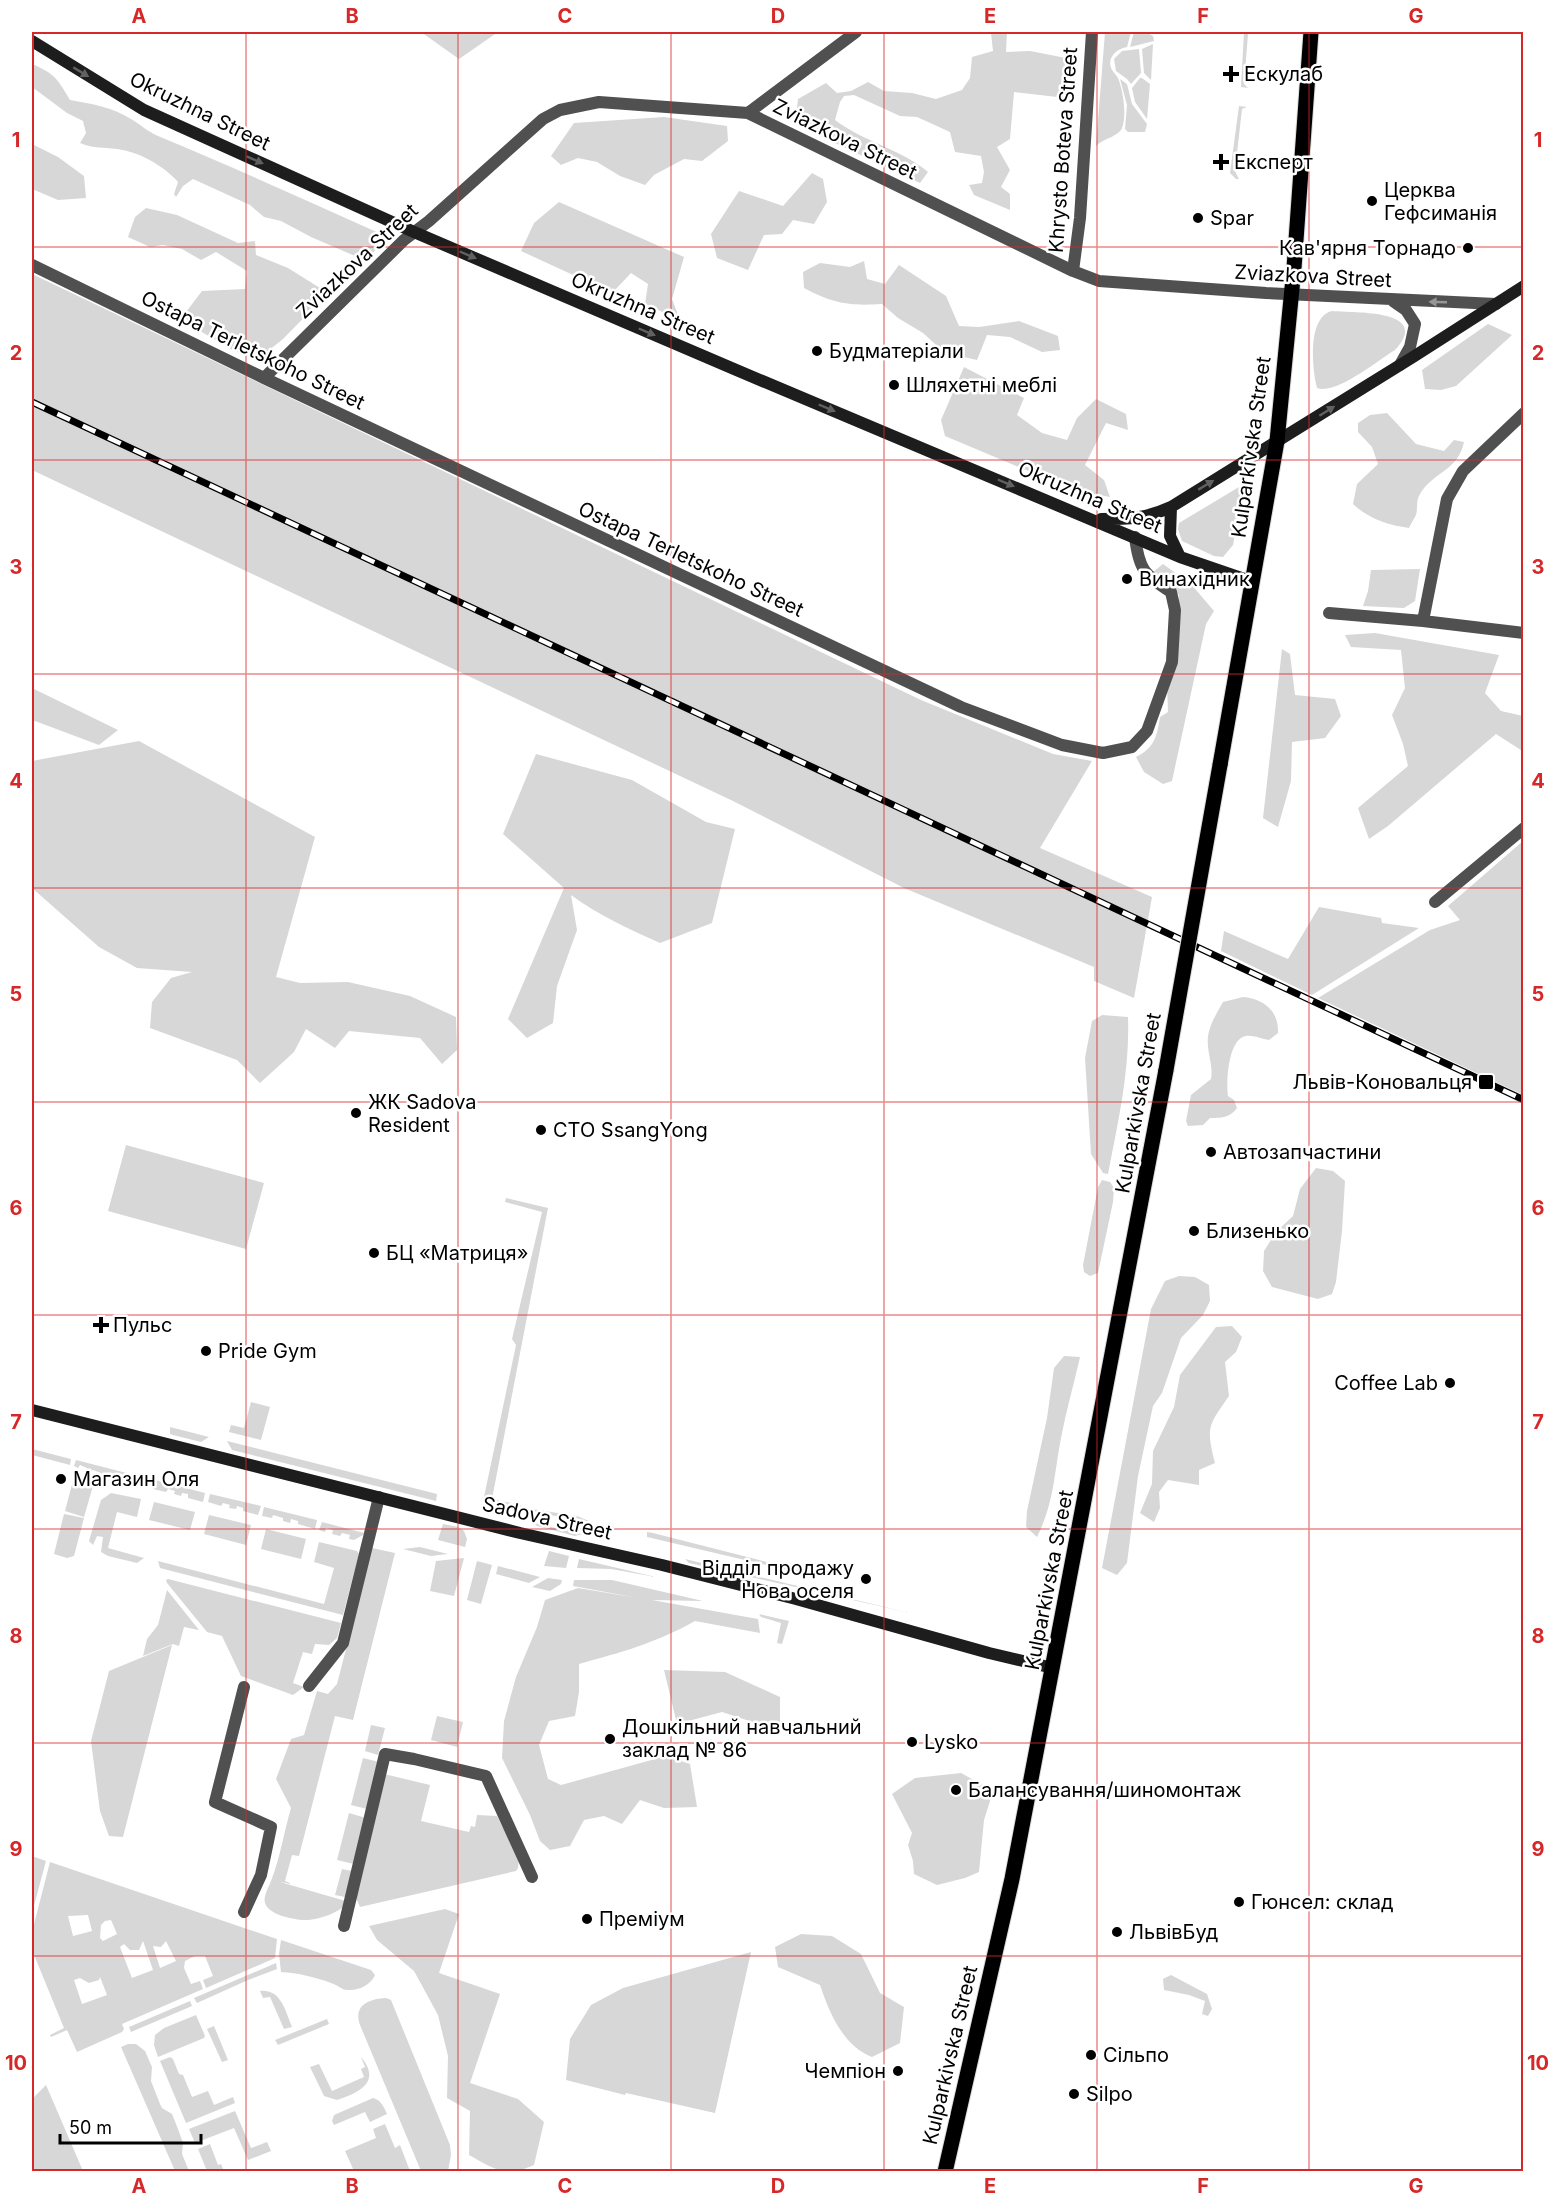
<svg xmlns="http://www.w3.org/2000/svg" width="1555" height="2203" viewBox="0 0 1555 2203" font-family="Inter,sans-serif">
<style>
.green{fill:#d7d7d7;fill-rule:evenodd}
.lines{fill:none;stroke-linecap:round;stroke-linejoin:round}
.primary-casing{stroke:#dbdbdb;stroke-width:17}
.street{stroke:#505050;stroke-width:12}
.secondary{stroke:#1d1d1d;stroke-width:12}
.primary{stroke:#000;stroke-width:15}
.rail-casing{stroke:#000;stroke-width:7}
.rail{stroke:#fff;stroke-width:4.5;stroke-dasharray:14;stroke-linecap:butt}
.primary-bridge-casing{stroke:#dbdbdb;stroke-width:17;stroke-linecap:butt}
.primary-bridge{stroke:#000;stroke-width:15}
.oneway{fill:#616161}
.oneway2{fill:#969696}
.grid{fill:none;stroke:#d62828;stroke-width:1.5;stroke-opacity:0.55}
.poi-dot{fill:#000;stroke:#fff;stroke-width:2}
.labels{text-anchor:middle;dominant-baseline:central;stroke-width:5;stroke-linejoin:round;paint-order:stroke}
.poi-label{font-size:20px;fill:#000;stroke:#fff;text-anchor:start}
.street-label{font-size:20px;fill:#000;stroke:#fff}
.neatline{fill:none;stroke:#d62828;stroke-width:2}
.grid-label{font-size:20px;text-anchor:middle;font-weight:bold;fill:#d62828}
</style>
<rect width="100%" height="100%" fill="#fff"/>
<path class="green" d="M421,32H498L459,59Z
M989,32H1007L1006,52L1030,51L1071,59L1066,98L1014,92L1010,139L997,147L1010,170L1001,187L1010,194V210L974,195L969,185L982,183L984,172L981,156L955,152L950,132L917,117L900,116L854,95L844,96L840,102L835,120C864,142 901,149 928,172L920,183L803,128L797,108L798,99L826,83L837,93L851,91L868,82L884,91L912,93L936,99L962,90L970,78L972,57L993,51L991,33Z
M1105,32H1131L1127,47C1116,49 1106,58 1112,70C1114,73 1116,75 1118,78C1123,90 1127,116 1122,128C1119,136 1103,139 1096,146Z
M1134,32H1146L1153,36L1154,41L1130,47Z
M1244,32H1251L1248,34L1244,84L1248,88L1241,87Z
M1153,44L1151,80L1144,73L1142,49Z
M1139,49L1141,73L1131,84L1127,79L1116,71L1114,59L1122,51Z
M32,64C55,74 57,78 70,100C92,104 112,107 131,119C140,124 148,132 158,136C233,167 307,201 381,234C379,248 375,254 362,259L311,237L281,221L264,217L250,205L193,179L183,186L176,197L174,194L178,182C163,165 139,152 117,149C102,147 95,149 80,143L86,133L83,121L67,113L32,87Z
M1140,78H1142L1150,84L1147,119L1135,102L1132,88Z
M1120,79L1127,84L1132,104L1147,124L1145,132H1128L1125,129L1127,105Z
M1239,106L1247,107L1242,109L1235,171L1239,179H1236L1230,173Z
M664,117L727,126L728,141L702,161L684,159L654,175L645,185L620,176L597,162L578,158L561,165L551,156L574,123Z
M32,144L58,157L84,176L86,198L58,200L32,189Z
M812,173L823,179L827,202L814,224L793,220L782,234L764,235L748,270L717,258L711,234L739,191L783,206Z
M559,202L684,257L672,299L680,320L645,304L648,284L631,273L614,291L597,286L521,251L534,223Z
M146,208L177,215L238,243L255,241L256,255L288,268L328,293L283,339L263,355L236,352L200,331L183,316L202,291L245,289L247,271L216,252L201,260L182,249L163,245L150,247L128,237L135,217Z
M864,261L867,279L885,284L899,265L946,296L959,326L979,327L1019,321L1058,336L1060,350L1042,352L1010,337L987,335L977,360L945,353L923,333L898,318L882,304C850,306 834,304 804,288L803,272L820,263L850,267Z
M32,274L921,700L1053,754L1092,761L1040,848L1152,897L1134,998L1094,981V967L904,888L733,801L32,470Z
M1332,311C1354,313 1433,309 1395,350C1377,361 1336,395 1317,388C1312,369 1307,317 1332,311Z
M1488,324L1512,335L1456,386L1441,390L1425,389L1422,370Z
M964,367L1024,398L1017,415L1042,433L1067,440L1077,418L1096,399L1126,414L1128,430L1106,423L1085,465L1104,480L1110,497L1076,491L945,436L941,420Z
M1387,413L1416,444L1444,451L1454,440L1464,442C1458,472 1431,472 1419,496C1416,501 1418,508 1416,515C1414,519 1411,523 1409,528C1388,525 1369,519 1353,504L1357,484L1378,464L1372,447L1358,432V423L1370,415Z
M1239,487L1241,498L1233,545L1223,557L1214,556L1182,541L1178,529L1179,523Z
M1163,564L1191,584L1214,611L1206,624L1172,781L1163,784L1144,772L1136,757C1154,748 1157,737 1160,717L1168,712L1166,655L1173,640L1179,595L1153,572Z
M1420,569L1415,601L1404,608L1363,606L1368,591L1371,570Z
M1375,633L1499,655L1485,693L1501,711L1523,716L1524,752L1496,734L1388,826L1369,839L1358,808L1408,766L1403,744L1392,715L1405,688L1401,650L1351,647L1345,635Z
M1282,649L1290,654L1295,695L1335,699L1341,716L1325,738L1292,742L1291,781L1278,827L1263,818Z
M32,688L118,730L99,745L35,721L32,722Z
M139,741L315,837L276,977L300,983L348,982L410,996L456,1017L457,1050L442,1064L420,1038L349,1031L335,1048L306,1029L294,1052L260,1083L237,1060L150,1028L152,1002L171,978L192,972L137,968L99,947L32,888V761Z
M536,754L632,780L706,822L735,829L712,923L660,943C629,929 598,915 571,895L577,930L557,986L553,1023L527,1038L508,1019L564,888L503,834Z
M1523,841V1095L1318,998L1430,930L1460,920L1448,906Z
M1319,907L1381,918L1382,923L1419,928L1312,995L1221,951L1224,931L1288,959Z
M1243,997C1264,999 1279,1011 1278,1033L1269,1040C1262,1039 1253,1035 1246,1036C1228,1039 1226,1082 1228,1096L1234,1100L1237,1108C1230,1118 1221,1118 1210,1118L1203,1125L1188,1126L1186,1121L1191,1095L1211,1079C1213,1067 1209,1058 1208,1046C1206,1030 1215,1016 1223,1002Z
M1102,1015L1128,1017C1130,1071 1118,1122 1108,1174L1103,1173L1091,1154L1085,1058L1092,1021Z
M126,1145L264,1183L246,1249L108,1211Z
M1316,1168L1333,1171L1345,1181L1342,1231L1336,1282L1332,1294L1318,1299L1272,1287L1263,1271L1264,1251L1276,1232L1293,1216L1300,1189Z
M1102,1180L1110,1182L1114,1188L1113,1202L1098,1273L1090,1276L1084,1272L1083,1265L1098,1187Z
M506,1198L548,1208L492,1499L521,1505L520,1508L493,1502L484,1497L516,1345L512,1339L542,1212L505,1202Z
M1179,1276L1195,1277L1209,1285L1210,1301L1203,1315L1181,1338L1162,1393L1153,1406L1138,1476L1127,1563L1117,1575L1102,1568L1151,1309L1165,1281Z
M1232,1326L1242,1337L1236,1352L1225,1362L1229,1396C1208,1426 1206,1427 1215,1463L1199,1470V1485L1168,1480L1159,1492L1160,1508L1154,1522L1140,1513L1152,1484L1153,1451L1174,1407L1180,1375L1216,1327Z
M1064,1356L1080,1357C1074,1384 1066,1411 1061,1438C1054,1475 1054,1503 1037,1537L1026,1527L1027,1511L1047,1418L1054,1368Z
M251,1402L270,1407L261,1440L229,1432L231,1425L244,1428Z
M170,1427L209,1437L201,1442L173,1435L170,1434Z
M227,1441L437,1494L436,1501L232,1450Z
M32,1449L71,1459L70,1465L32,1455Z
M76,1460L150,1479L148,1488L144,1487L145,1483L136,1481L135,1484L131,1483V1479L121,1476L120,1480L100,1475L101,1473L93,1470L91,1472L86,1470L87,1468L80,1465L78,1468L74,1466Z
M75,1473L95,1479L84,1517L65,1511Z
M155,1480L205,1493L203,1502L188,1498V1494L182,1493L181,1496L174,1494L175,1491L168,1489L166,1492L153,1489Z
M111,1493L141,1499L137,1517L117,1512L108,1548L144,1558L137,1563L108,1556L101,1552L103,1537L97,1536L93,1545L89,1541L101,1500Z
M210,1494L261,1506L258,1515L243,1511V1508L237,1506L236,1509L229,1508L230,1505L223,1503L221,1506L208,1502Z
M154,1502L195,1512L190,1530L149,1520Z
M264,1507L317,1520L315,1529L298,1524V1521L291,1519L290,1523L283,1521V1518L273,1515L272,1518L262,1516Z
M532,1509L577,1516L589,1521L588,1523L532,1511Z
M64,1514L84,1518L74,1556L67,1558L54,1554Z
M209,1515L251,1525L246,1545L204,1534Z
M322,1522L364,1533L363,1535L354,1540L349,1539L350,1535L342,1533L340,1536L332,1534L333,1530L326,1528L325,1532L319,1530Z
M534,1523L582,1534L575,1536L537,1526Z
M443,1524L458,1527L464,1531L467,1539L465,1547L438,1540Z
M266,1529L306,1539L301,1559L261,1549Z
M647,1532L653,1533L802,1571L800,1573L647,1537Z
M319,1542L357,1551L359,1554L343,1615L160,1568L158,1561L324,1604L334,1568L314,1562Z
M420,1547L448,1554L431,1556L403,1549Z
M372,1548L395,1553L353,1720L335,1716L299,1856L292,1855L285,1881L292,1884L280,1882L349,1902C339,1913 317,1921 302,1920C292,1919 269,1915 265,1903C263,1896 269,1887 271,1881C280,1858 284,1832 291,1808L276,1779L291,1739L304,1735L317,1691L328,1694L337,1684Z
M549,1551L569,1556L566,1568L544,1566Z
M464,1558L454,1596L430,1591L436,1561Z
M579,1559L656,1577L611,1569L577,1568Z
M685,1559L910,1613L689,1563Z
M477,1561L492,1565L481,1604L467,1600Z
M498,1566L540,1577L529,1583L496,1574Z
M548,1578L562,1580L561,1584L550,1591L532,1587Z
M168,1579L341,1623L337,1638L329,1645L315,1644L312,1654L303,1652L293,1683L304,1687L293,1695L241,1676L222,1636L207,1632L167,1583L166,1580Z
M574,1580H612L703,1601L652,1600L758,1619L760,1633L695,1621C656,1643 622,1652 579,1664V1692L575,1716L549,1721L539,1745L548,1779L561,1785L666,1756L690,1764L697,1807L664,1808L640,1800L622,1824L604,1816L584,1820L570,1846L550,1850L540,1841L530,1815L502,1758L504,1721L516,1677L537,1627L545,1600L578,1588L638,1598L573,1586Z
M167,1590L199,1630L184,1627L179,1646L173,1644L143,1656L147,1639L158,1625Z
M759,1614L789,1621L782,1644L777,1643L781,1623L761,1617Z
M172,1645L123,1837L109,1836L100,1811L91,1741L109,1671Z
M664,1670L725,1672L780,1697V1731L722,1712L677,1724Z
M437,1716L463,1722L457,1747L431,1740Z
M371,1725L385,1728L378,1755L365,1751Z
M363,1758L379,1762L367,1809L351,1805Z
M961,1773L988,1788L990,1801L984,1820L979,1872L965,1878L937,1885L914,1874L913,1861L908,1845L912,1833L892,1794L915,1778Z
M384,1774L430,1785L421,1821L469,1832L471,1826L475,1827L477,1815L497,1816L519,1859L518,1868L516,1871L360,1907L355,1896Z
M349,1813L366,1818L354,1864L337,1860Z
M32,1856L46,1861L32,1913Z
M50,1862L277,1939L275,1958L206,1988L203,1980L213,1976L205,1956H195L185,1961L184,1968L191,1984L200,1981L203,1989L122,2024L124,2029L122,2032L77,2052L67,2030L51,2037L50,2035L64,2028L32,1950V1932ZM88,1915L92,1931L73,1936L68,1916ZM111,1920L117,1934L103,1941L100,1938L101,1925L105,1921ZM143,1941L153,1970L132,1978L120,1947L124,1944L130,1950H139ZM166,1941L176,1961L160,1968L153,1946L161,1947ZM100,1977L107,1995L82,2004L74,1980L80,1978L89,1983L99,1980Z
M342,1869L352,1871L345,1897L335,1895Z
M445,1909L459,1914L439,1973L500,1994L470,2083L518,2099L544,2122L534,2165C505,2178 494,2169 469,2155L470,2111L447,2098L448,2056L438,2015L414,1971L377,1940L369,1926Z
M801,1934L832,1936L861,1954L880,1993L904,2007L900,2043L872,2057C843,2046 829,2012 820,1985L778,1967L775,1947Z
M281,1940L371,1970L375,1975C371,1985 358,1991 348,1990C341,1990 338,1985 331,1983C315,1977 298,1973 281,1972L279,1954Z
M751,1952L715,2113L626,2093L625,2095L566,2080L570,2039L591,2005L623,1988Z
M276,1963L277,1969L248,1980L197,2003L194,1998Z
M1171,1975L1207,1994L1212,2009L1208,2016L1202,2014L1205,2001L1189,1995L1164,1990L1163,1979Z
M260,1991C281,1989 285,2010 292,2027L284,2029L270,1997L263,1998Z
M386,1998L391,2000L450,2145L451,2155L448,2171H421L360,2025C353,2005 369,1999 386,1998Z
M190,2001L192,2006L131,2032L129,2027Z
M196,2015L205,2036L204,2038L158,2057L154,2045L155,2035L164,2028Z
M327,2019L329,2024L278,2045L275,2040Z
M214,2026L228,2060L222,2062L207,2029Z
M128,2044H136L145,2051L152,2067L151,2081L160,2104L162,2108L172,2114L178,2129L183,2143L182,2154L189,2171H175L121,2047Z
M170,2057L173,2059L179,2074L183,2075L192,2097L208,2091L214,2105L233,2097L235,2103L186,2123L160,2061Z
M361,2057C382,2082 359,2093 337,2100L324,2096L310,2067L319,2064L332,2091L364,2077L361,2069L365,2067Z
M46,2085L83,2171H32V2099Z
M373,2098C381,2100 384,2107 387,2114L370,2122L365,2112L334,2125L332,2121L334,2115Z
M235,2111L251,2148L267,2142L271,2151L248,2160L234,2128L195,2143L189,2129Z
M385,2124L395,2148L400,2145L410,2171H354L345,2151L376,2138L373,2129Z
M210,2144L218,2165L221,2164L224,2171H207L198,2149Z"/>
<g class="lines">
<defs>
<path id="primary" d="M1220,765L1277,441L1294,268L1311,32
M945,2172L1012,1879L1166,1070"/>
</defs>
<use href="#primary" class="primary-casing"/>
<path class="street" d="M748,113L856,32
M32,265L264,378L961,707L1062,745L1103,753L1132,747L1147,731L1172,662L1175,610L1171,592C1144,574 1139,570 1135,537
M1073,271L1080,218L1092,32
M1393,301L1406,310L1415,324L1410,347L1400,365
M264,378L404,240L429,221L543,119L560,110L599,102L748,113L1073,271L1099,281L1266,293L1496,304
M1329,613L1423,621L1524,633
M1423,621L1447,499L1463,471L1524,413
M1435,902L1524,828
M309,1686L343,1643L379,1497
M244,1687L215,1802L271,1827L261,1875L244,1912
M344,1926L385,1754L414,1759L486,1776L532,1877"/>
<path class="secondary" d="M32,41L144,110L414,232L734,369L1180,557L1253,582
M1171,507L1170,536L1180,557
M1101,519C1129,519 1145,519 1171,507L1413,357L1524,286
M32,1410L520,1533L662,1565L796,1599L989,1653L1053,1668"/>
<use href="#primary" class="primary"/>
<defs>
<path id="rail" d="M32,402L1524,1100"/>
</defs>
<use href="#rail" class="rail-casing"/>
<use href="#rail" class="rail"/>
<defs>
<path id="primary-bridge" d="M1166,1070L1220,765"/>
</defs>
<use href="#primary-bridge" class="primary-bridge-casing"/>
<use href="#primary-bridge" class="primary-bridge"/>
</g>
<defs><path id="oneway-solid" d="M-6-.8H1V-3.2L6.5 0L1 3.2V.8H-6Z" transform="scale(1.5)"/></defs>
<g class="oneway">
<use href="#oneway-solid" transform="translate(81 72) rotate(31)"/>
<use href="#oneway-solid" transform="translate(255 160) rotate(24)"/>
<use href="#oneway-solid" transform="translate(468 255) rotate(23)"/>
<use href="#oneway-solid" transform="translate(647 332) rotate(23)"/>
<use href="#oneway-solid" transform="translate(827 408) rotate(23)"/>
<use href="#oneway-solid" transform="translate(1327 411) rotate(-32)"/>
<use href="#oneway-solid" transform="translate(1006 483) rotate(23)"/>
<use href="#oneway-solid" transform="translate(1206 485) rotate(-31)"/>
</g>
<use class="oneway2" href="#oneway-solid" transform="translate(1438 302) rotate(-178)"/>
<path class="grid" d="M246,32V2172M458,32V2172M671,32V2172M884,32V2172M1097,32V2172M1309,32V2172M32,247H1524M32,460H1524M32,674H1524M32,888H1524M32,1102H1524M32,1315H1524M32,1529H1524M32,1743H1524M32,1956H1524"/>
<g class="poi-dot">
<path d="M1228 65h6v6h6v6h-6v6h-6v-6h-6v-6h6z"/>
<path d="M1218 153h6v6h6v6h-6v6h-6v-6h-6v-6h6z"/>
<circle cx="1372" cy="201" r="6"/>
<circle cx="1198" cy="218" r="6"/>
<circle cx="1468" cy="248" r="6"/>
<circle cx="817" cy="351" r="6"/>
<circle cx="894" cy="385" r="6"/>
<circle cx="1127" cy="579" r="6"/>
<rect x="1478" y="1074" width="16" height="16" rx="3"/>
<circle cx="356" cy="1113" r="6"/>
<circle cx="541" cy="1130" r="6"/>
<circle cx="1211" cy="1152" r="6"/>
<circle cx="1194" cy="1231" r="6"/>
<circle cx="374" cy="1253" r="6"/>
<path d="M98 1316h6v6h6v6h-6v6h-6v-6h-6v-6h6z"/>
<circle cx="206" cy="1351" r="6"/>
<circle cx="1450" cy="1383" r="6"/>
<circle cx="61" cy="1479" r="6"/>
<circle cx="866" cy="1579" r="6"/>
<circle cx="610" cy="1739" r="6"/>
<circle cx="912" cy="1742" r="6"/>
<circle cx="956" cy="1790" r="6"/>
<circle cx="1239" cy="1902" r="6"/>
<circle cx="587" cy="1919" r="6"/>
<circle cx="1117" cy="1932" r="6"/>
<circle cx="1091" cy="2055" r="6"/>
<circle cx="898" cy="2071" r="6"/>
<circle cx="1074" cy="2094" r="6"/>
</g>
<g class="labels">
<g class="poi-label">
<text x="1244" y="74">Ескулаб</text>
<text x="1234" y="162">Експерт</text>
<text x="1384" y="190">Церква<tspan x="1384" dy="23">Гефсиманія</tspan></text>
<text x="1210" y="218">Spar</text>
<text x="1456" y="248" text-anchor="end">Кав'ярня Торнадо</text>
<text x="829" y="351">Будматеріали</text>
<text x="906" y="385">Шляхетні меблі</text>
<text x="1139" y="579">Винахідник</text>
<text x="1472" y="1082" text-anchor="end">Львів-Коновальця</text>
<text x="368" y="1102">ЖК Sadova<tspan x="368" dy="23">Resident</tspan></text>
<text x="553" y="1130">СТО SsangYong</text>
<text x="1223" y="1152">Автозапчастини</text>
<text x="1206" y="1231">Близенько</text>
<text x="386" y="1253">БЦ «Матриця»</text>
<text x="113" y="1325">Пульс</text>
<text x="218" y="1351">Pride Gym</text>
<text x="1438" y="1383" text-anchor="end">Coffee Lab</text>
<text x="73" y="1479">Магазин Оля</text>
<text x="854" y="1568" text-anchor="end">Відділ продажу<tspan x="854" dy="23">Нова оселя</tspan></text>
<text x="622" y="1727">Дошкільний навчальний<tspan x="622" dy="23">заклад № 86</tspan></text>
<text x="924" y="1742">Lysko</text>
<text x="968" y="1790">Балансування/шиномонтаж</text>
<text x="1251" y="1902">Гюнсел: склад</text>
<text x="599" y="1919">Преміум</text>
<text x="1129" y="1932">ЛьвівБуд</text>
<text x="1103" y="2055">Сільпо</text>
<text x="886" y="2071" text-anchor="end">Чемпіон</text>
<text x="1086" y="2094">Silpo</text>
</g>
<g class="street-label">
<text transform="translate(200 111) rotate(26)">Okruzhna Street</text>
<text transform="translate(845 139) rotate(26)">Zviazkova Street</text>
<text transform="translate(1063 150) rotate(-86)">Khrysto Boteva Street</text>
<text transform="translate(357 261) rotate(-43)">Zviazkova Street</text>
<text transform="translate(1313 276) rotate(3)">Zviazkova Street</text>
<text transform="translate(643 308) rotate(23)">Okruzhna Street</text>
<text transform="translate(253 350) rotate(26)">Ostapa Terletskoho Street</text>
<text transform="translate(1251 447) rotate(-82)">Kulparkivska Street</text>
<text transform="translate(1090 497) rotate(23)">Okruzhna Street</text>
<text transform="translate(691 559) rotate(25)">Ostapa Terletskoho Street</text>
<text transform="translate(1138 1103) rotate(-80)">Kulparkivska Street</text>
<text transform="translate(547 1518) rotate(13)">Sadova Street</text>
<text transform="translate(1049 1580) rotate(-79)">Kulparkivska Street</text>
<text transform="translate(950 2055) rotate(-77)">Kulparkivska Street</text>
</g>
</g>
<rect width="1555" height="2203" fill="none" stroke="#ffffff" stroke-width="66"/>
<path d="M60 2134v9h141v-9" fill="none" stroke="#000000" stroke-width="3"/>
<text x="69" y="2134" font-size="18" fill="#000000" stroke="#ffffff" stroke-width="4.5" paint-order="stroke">50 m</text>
<rect x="33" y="33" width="1489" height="2137" class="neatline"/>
<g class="grid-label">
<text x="139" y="23">A</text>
<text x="352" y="23">B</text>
<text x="565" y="23">C</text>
<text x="778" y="23">D</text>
<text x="990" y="23">E</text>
<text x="1203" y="23">F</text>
<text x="1416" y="23">G</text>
<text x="16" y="147">1</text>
<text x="1538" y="147">1</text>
<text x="16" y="360">2</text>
<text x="1538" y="360">2</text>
<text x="16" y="574">3</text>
<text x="1538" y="574">3</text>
<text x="16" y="788">4</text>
<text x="1538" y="788">4</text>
<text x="16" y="1001">5</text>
<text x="1538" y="1001">5</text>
<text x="16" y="1215">6</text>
<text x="1538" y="1215">6</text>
<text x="16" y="1429">7</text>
<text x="1538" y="1429">7</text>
<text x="16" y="1643">8</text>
<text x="1538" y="1643">8</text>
<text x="16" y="1856">9</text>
<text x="1538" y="1856">9</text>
<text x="16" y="2070">10</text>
<text x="1538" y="2070">10</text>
<text x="139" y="2193">A</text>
<text x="352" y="2193">B</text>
<text x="565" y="2193">C</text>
<text x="778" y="2193">D</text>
<text x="990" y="2193">E</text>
<text x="1203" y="2193">F</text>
<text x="1416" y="2193">G</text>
</g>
</svg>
